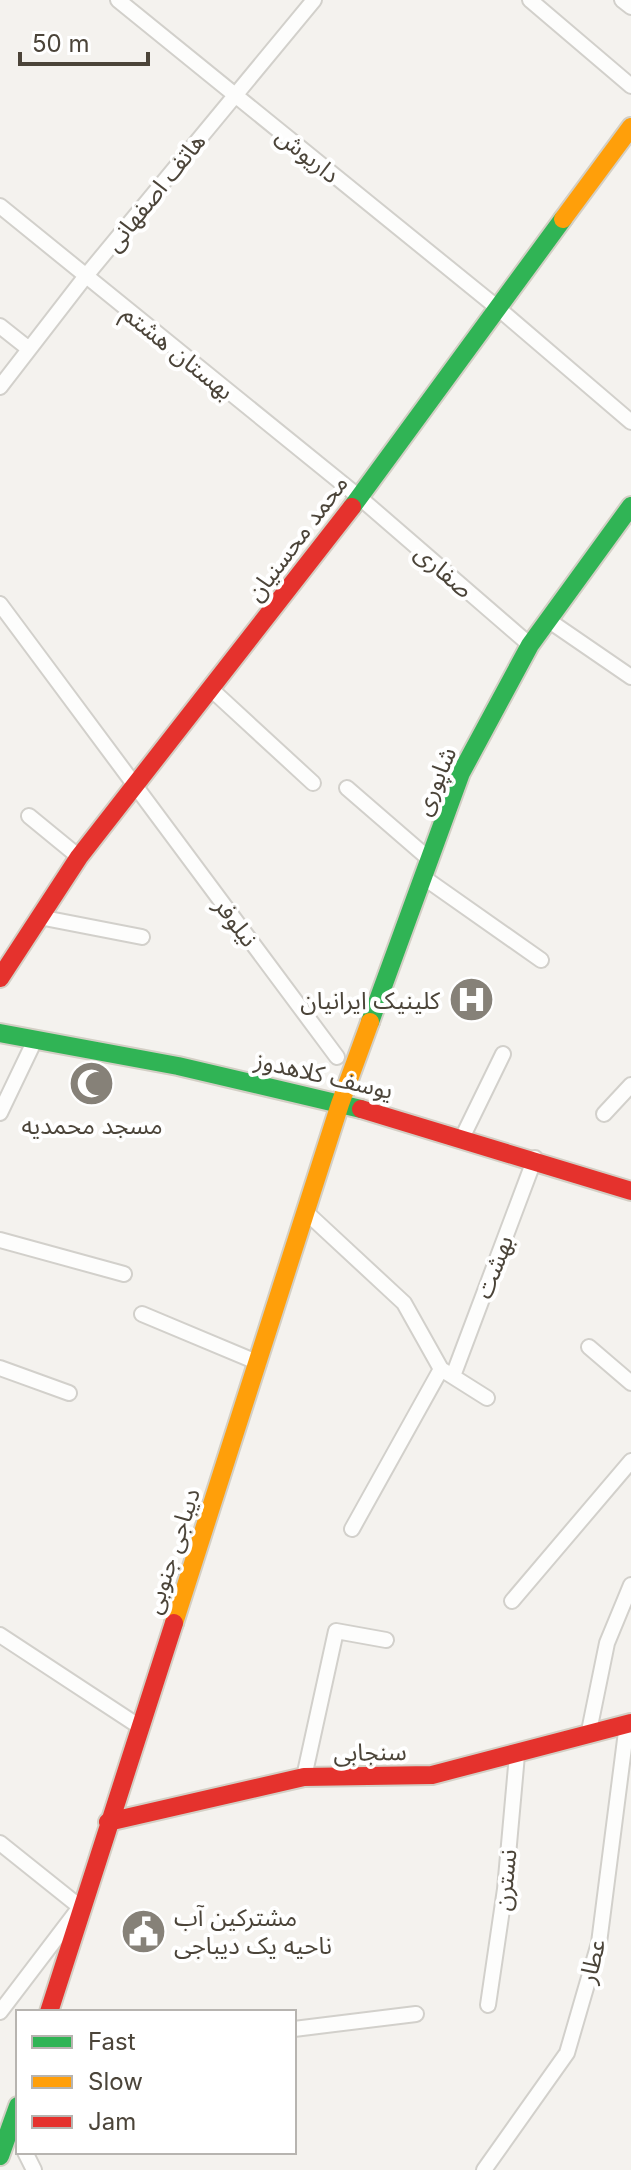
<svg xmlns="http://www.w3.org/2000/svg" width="631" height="2170" viewBox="0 0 631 2170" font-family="Inter,'Noto Sans Arabic',sans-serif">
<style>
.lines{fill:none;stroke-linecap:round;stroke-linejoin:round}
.street-casing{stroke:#d2d0cb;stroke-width:18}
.fast-casing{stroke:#d3cfc5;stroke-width:22}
.slow-casing{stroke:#d3cfc5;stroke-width:22}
.jam-casing{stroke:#d3cfc5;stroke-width:22}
.street{stroke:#fdfdfc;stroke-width:14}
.fast{stroke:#30b455;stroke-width:18}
.slow{stroke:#ff9f0a;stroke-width:18}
.jam{stroke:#e5322d;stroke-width:18}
.labels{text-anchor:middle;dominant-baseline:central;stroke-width:8;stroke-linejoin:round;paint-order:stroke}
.street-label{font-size:24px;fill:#4b4439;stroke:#fff}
.poi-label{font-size:24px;fill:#4b4439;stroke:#fff;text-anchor:end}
</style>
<rect width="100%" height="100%" fill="#f4f2ee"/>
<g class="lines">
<defs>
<path id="street" d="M118,0L499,309L631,422
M530,0L631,86
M622,0L631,7
M0,206L359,497L530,645
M0,326L29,349
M0,387L85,277L314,0
M0,604L337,1057
M548,620L631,677
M212,690L313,783
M347,788L429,859
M29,816L79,857
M423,877L541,960
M39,917L142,937
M0,1113L35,1040
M604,1114L631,1085
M463,1136L503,1054
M307,1213L404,1303L441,1369L487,1398
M0,1240L124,1274
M142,1314L259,1363
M589,1347L631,1383
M0,1368L69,1393
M453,1376L535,1158
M352,1529L441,1369
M512,1601L631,1461
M0,1635L140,1727
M588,1736L607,1643L631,1585
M304,1777L336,1631L386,1640
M0,1843L80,1907L0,2012
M488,2005L505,1889L517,1755
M294,2029L416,2014
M25,2152L34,2170
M484,2170L567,2053L599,1943L627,1724"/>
<path id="fast" d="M352,507L563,219
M370,1022L461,773L530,645L631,506
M0,1033L178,1066L361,1109
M0,2156L18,2106"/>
<path id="slow" d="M563,219L631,127
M174,1623L340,1104L370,1022"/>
<path id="jam" d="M0,978L79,857L352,507
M361,1109L631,1191
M108,1822L304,1777L432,1775L631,1723
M49,2012L174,1623"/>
</defs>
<use href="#street" class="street-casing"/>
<use href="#fast" class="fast-casing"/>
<use href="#slow" class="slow-casing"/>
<use href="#jam" class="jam-casing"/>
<use href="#street" class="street"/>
<use href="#fast" class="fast"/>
<use href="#slow" class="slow"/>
<use href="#jam" class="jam"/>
</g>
<defs>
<symbol id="hospital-disc" viewBox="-11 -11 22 22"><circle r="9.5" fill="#868178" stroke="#fff"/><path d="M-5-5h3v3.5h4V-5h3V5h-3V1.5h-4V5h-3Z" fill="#fff"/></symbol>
<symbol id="mosque-disc" viewBox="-11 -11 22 22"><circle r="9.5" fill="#868178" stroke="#fff"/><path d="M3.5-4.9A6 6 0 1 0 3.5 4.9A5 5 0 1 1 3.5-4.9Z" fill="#fff"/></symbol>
<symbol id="civic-disc" viewBox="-11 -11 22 22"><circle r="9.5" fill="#868178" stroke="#fff"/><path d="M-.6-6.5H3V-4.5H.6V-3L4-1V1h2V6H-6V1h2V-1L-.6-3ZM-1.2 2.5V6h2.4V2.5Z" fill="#fff"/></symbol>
</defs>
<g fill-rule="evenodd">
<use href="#hospital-disc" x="446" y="974" width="51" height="51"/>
<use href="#mosque-disc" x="66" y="1058" width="51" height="51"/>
<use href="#civic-disc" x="118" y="1906" width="51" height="51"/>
</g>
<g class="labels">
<g class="street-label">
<text transform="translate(308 155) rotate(39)">داریوش</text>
<text transform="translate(155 192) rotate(-51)">هاتف اصفهانی</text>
<text transform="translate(178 352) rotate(39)">بهستان هشتم</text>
<text transform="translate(297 538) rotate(-53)">محمد محسنیان</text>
<text transform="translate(444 571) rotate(41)">صفاری</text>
<text transform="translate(435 781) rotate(-67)">شاپوری</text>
<text transform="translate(236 922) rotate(53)">نیلوفر</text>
<text transform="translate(324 1075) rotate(13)">یوسف کلاهدوز</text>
<text transform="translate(494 1267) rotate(-69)">بهشت</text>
<text transform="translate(172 1551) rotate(-72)">دیباجی جنوبی</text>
<text transform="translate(370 1752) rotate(-1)">سنجابی</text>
<text transform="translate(505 1880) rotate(-84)">نسترن</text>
<text transform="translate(592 1961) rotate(-76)">عطار</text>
</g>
<g class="poi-label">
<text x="440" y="1000">کلینیک ایرانیان</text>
<text x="92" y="1125" text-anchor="middle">مسجد محمدیه</text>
<text x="174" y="1917" text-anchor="start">مشترکین آب<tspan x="174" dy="28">ناحیه یک دیباجی</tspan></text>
</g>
</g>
<rect x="16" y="2010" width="280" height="144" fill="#ffffff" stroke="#b7b4b0" stroke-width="2"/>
<rect x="32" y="2036" width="40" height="12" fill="#30b455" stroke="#b7b4b0" stroke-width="2"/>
<text x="88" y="2050" font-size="24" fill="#4b4439">Fast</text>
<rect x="32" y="2076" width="40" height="12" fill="#ff9f0a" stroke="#b7b4b0" stroke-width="2"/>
<text x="88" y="2090" font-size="24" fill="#4b4439">Slow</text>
<rect x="32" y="2116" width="40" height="12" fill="#e5322d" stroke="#b7b4b0" stroke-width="2"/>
<text x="88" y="2130" font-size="24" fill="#4b4439">Jam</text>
<path d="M20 52v12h128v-12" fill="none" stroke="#4b4439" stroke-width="4"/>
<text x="32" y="52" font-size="24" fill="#4b4439" stroke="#ffffff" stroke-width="6" paint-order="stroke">50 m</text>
</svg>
